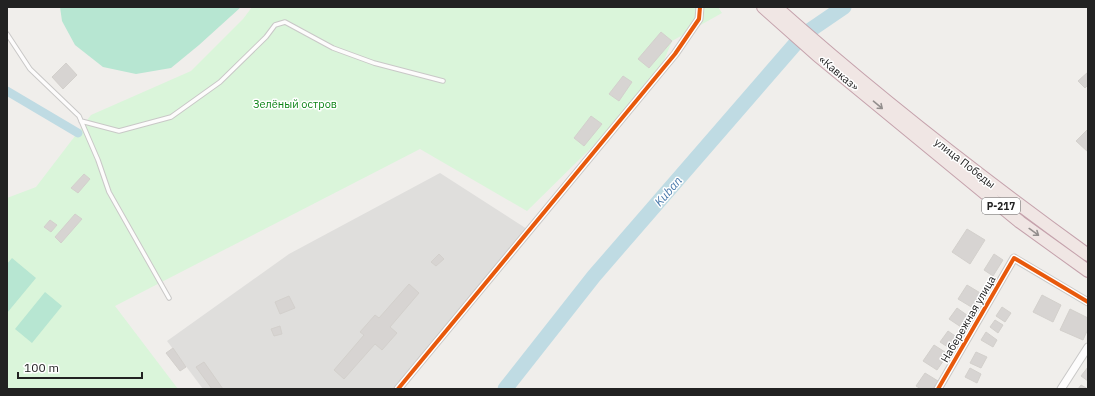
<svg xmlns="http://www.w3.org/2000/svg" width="1095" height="396" viewBox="0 0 1095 396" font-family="'IBM Plex Sans',sans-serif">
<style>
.residential{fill:#dfdedc}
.park{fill:#daf5da}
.pitch{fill:#b7e6d2}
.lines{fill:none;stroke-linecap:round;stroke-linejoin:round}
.canal{stroke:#bfdbe3;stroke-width:9}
.river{stroke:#bfdbe3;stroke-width:15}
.building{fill:#d7d4d2;stroke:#d3d0cc}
.service-casing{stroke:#c9c8c7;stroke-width:5.5}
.minor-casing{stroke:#c9c8c7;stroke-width:9}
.trunk-casing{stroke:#c5a2ac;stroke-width:14}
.service{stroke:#fdfcfc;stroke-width:3.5}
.minor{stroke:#fdfcfc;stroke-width:7}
.trunk{stroke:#f0e6e4;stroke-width:12}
.cycleway-casing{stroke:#fff;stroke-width:6}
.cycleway{stroke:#e8590c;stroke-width:4}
.oneway{stroke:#938e8d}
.labels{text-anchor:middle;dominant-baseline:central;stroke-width:3;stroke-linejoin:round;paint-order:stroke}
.shield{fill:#fff;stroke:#646464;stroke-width:1}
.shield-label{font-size:10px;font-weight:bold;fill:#222}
.street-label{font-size:11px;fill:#222;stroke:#fff}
.park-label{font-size:11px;fill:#0c8416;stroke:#fff}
.water-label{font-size:12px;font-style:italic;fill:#4a7aab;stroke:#fff}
</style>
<rect width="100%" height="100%" fill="#f0eeeb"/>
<path class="residential" d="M440,173L527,229L393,389H203L167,341L289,254Z"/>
<path class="park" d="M252,7H718L722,13L672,41L653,87L527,211L420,149L115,306L178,389H7V198L36,187L91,115L191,71L243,19Z"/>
<path class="pitch" d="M60,7H241L199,45L171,68L136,74L103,67L75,45L62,21Z
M12,258L36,278L7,313V264Z
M45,292L62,306L32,343L15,329Z"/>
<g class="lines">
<path class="canal" d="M7,91L78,133"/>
<path class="river" d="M505,389L594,276L803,35L844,7"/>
</g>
<path class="building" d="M661,32L672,41L649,68L638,59Z
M66,63L77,75L63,89L52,77Z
M1088,72V85L1085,88L1078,81Z
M623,76L632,82L619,101L609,94Z
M591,116L602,124L584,146L574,138Z
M1088,129V152L1076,141Z
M84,174L90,179L78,193L71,188Z
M75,214L82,219L61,243L55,237Z
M50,220L57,225L51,232L44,227Z
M967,229L985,240L970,264L952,252Z
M439,254L444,259L436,266L431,262Z
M994,254L1003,260L993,276L984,270Z
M409,284L419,293L390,327L397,333L382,350L375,344L344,379L334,370L364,335L360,332L375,315L379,318Z
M967,285L982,294L973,308L958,299Z
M1042,295L1061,305L1053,322L1033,312Z
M289,296L295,308L280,314L275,302Z
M1002,307L1011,313L1005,322L996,316Z
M957,308L971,318L964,329L949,319Z
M1070,309L1088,318V329L1083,340L1060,330Z
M995,320L1003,325L998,333L990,327Z
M280,326L282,334L274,336L271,329Z
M948,331L958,338L951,349L940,342Z
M986,332L997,340L993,347L981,340Z
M934,345L948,354L937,370L923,361Z
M173,348L186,367L180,371L166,353Z
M976,352L987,357L981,368L970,363Z
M204,362L223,389H212L196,367Z
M1088,367V381L1081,376Z
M970,368L981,374L977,383L965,377Z
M925,373L938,381L933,389H921L916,386Z
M1081,385L1088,389H1078Z"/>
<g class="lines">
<defs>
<path id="service" d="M7,34L30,69L79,116L98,160L109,192L169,298
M81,121L119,131L171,117L220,82L266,37L275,25L285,22L333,48L374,63L443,81"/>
<path id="minor" d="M398,389L675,54L699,19L700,7
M938,389L1014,258L1088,302
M1061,389L1088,347"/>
<path id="trunk" d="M763,7L817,55L1020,222L1088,271
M776,7C875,95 980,177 1088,255"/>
</defs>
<use href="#service" class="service-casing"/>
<use href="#minor" class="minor-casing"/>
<use href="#trunk" class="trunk-casing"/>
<use href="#service" class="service"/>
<use href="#minor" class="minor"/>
<use href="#trunk" class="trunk"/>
<defs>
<path id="cycleway" d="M398,389L675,54L699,19L700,7
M938,389L1014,258L1088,302"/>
</defs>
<use href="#cycleway" class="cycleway-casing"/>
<use href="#cycleway" class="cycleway"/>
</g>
<defs><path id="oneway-shaft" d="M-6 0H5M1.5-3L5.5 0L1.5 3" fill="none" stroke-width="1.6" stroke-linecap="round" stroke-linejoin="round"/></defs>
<g class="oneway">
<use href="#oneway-shaft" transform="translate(878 105) rotate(40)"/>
<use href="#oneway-shaft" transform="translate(1034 232) rotate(36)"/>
</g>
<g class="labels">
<rect class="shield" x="982" y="198" width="38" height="16" rx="3"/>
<g class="shield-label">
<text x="1001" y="206">Р-217</text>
</g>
<g class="street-label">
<text transform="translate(839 73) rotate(40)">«Кавказ»</text>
<text transform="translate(965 163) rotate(38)">улица Победы</text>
<text transform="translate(968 319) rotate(-60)">Набережная улица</text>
</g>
<g class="park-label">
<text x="295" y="104">Зелёный остров</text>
</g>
<g class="water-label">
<text transform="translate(668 191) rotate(-49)">Kuban</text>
</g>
</g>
<rect width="1095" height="396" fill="none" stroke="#222222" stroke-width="16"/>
<path d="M18 372v6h124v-6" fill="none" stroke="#222222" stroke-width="2"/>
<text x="24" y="372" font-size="12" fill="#222222" stroke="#ffffff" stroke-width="3" paint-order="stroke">100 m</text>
</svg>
